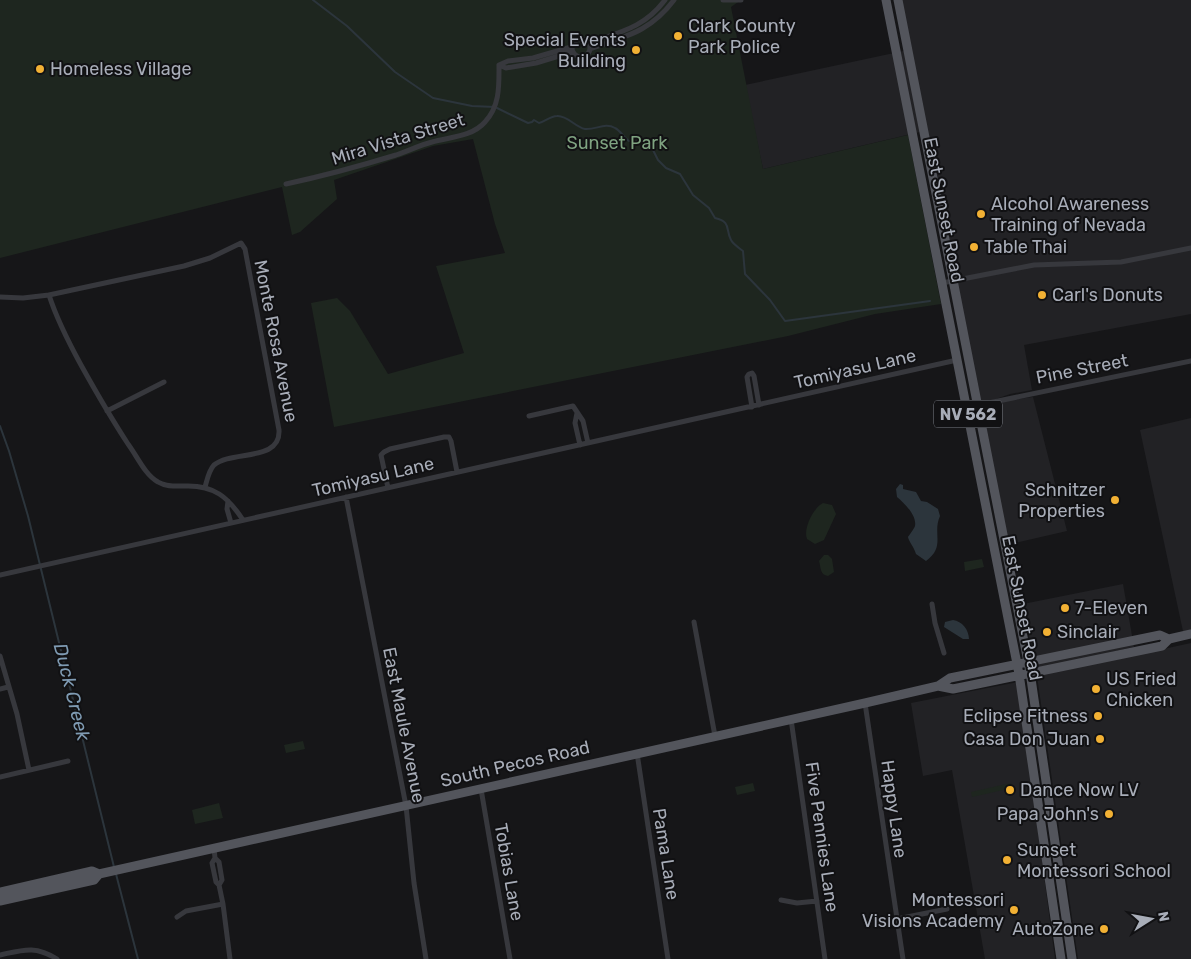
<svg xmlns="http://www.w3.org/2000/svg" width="1191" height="959" viewBox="0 0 1191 959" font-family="Rubik,sans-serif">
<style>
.built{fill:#222225}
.green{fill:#1e261f}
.water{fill:#2c353c}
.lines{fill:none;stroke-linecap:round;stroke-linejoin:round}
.stream{stroke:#2c353c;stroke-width:2}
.minor{stroke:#37383d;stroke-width:5}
.primary{stroke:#53555c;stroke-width:9}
.poi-dot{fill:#f2b134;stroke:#111113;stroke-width:2}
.labels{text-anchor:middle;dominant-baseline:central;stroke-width:4;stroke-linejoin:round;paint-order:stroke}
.shield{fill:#111113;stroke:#7b7e86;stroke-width:1}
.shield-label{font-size:16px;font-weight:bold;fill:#a8adb8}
.poi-label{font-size:18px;fill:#a8adb8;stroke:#111113;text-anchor:start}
.street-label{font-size:18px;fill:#a8adb8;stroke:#111113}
.park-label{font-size:18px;fill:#7fa381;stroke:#111113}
.water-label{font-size:19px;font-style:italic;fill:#7f9bb3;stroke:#111113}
</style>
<rect width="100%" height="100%" fill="#161618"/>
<path class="built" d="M898,0H1191V314L1024,345L1032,390L1010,394L982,404L1033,397L1067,531L1006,545L924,131L763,169L745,85L908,50Z
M1191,418V634L1184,636L1140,430Z
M1123,584L1134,647L1107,653L1108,661L1191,643V959H1078L1038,683L1023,604Z
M1018,682L1039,838L1055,959H985L952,770L923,776L911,703Z"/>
<path class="green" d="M0,0H741L731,7L763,169L908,135L941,304L875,314L788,336L334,427L311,303L337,298L350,311L388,374L464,353L436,266L505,253L495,224L473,139L433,146L334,180L337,199L300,232L292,235L282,187L0,258Z
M823,503L832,505L836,514L824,540L815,544L807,539C803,529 813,508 823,503Z
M824,555H828L832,559L834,572L828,576C820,575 821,568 819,561Z
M982,559L984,567L965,571L964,562Z
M303,741L305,749L286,753L284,745Z
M753,783L755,791L737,795L735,787Z
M1011,783L1012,788L972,797L971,792Z
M219,803L223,818L195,824L192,810Z"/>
<path class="water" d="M900,484L903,485V489L916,492L921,501L927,502L938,509L940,516C932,534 946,546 926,561L916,554C914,547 909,542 908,537C910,534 914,529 915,526C917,515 904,503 897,497L896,489Z
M953,620C962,621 969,630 969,639H963L944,627L945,622Z"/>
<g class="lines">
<path class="stream" d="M313,0L347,26L395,72L433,98L472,106L495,107L528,123L532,122L534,120L539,123C545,122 550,116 557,116C567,115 575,127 585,129C596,130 605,122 615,128C621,131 624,138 629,141H642L647,143L651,146L658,160L666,168L680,174L693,195L709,208L715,218C732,222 725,229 731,240C733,244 739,248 743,251L745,274L770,300L785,321L930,301
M0,426L9,451L28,516L114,867
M116,874L138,959"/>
<path class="minor" d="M723,0H741
M572 48a9 9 0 1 1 18 0a9 9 0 1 1-18 0Z
M589,43C620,32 644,28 665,0
M590,49C626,36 650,32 674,0
M499,65L506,68L536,63L572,52
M499,65L508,61L533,58L571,47
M286,184C323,176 360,166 396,155C408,151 420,145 432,142C449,137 472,137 485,122C500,106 499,86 499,65
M942,283L1034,265L1121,262L1191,248
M49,295C57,320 69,343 81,365C96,392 111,418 128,444C137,456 145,475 158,482C166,487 176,486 185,486C214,485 228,497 243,520
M0,297L23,298L49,295L184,266L210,258L241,243L245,249L279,430C281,462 232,450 214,465C209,470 207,480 205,487
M979,405L1191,361
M752,407L747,377L749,374L752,373L754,376L759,405
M107,411L164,382
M577,413L575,423L580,445
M529,416L573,406L583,421L588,443
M388,488L381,455L384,452L390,449L444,437H449L451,441L457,472
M346,497L406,806L414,883L426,959
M228,501L227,509L231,523
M0,575L957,360
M932,604L935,623L944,653
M694,622L715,736
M0,656L17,714L29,770
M0,689L8,687
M865,703L903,959
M791,719L825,959
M637,753L668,959
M0,777L68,761
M481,789L510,959
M214,848L215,858L219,862L222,880L219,885
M215,858L212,863L216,882L219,885L223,904L230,959
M781,900L797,903L817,901
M177,917L186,911L223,904
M897,919L947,909
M0,955C23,950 35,945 57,959"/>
<path class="primary" d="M886,0L1019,674L1061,959
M898,0L1030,672L1072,959
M938,686L953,689L1162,646L1169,639L1191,634
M0,892L92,871L99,874L865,703L938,686L950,678L1160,635L1169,639
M0,901L94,880L99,874"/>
</g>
<g class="poi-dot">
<circle cx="678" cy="36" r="5"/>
<circle cx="636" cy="50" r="5"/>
<circle cx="40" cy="69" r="5"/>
<circle cx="981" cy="214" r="5"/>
<circle cx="974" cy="247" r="5"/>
<circle cx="1042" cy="295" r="5"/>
<circle cx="1115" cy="500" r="5"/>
<circle cx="1065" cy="608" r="5"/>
<circle cx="1047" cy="632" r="5"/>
<circle cx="1096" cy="689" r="5"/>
<circle cx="1098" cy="716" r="5"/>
<circle cx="1100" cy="739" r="5"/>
<circle cx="1010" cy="790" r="5"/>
<circle cx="1109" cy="814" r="5"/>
<circle cx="1007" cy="860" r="5"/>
<circle cx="1014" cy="910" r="5"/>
<circle cx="1104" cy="929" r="5"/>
</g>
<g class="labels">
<rect class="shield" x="934" y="400.5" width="68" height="27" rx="4"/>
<g class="shield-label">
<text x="968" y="414">NV 562</text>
</g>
<g class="poi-label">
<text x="688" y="26">Clark County<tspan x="688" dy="21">Park Police</tspan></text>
<text x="626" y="40" text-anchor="end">Special Events<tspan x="626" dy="21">Building</tspan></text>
<text x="50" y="69">Homeless Village</text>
<text x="991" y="204">Alcohol Awareness<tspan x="991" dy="21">Training of Nevada</tspan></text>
<text x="984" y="247">Table Thai</text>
<text x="1052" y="295">Carl's Donuts</text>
<text x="1105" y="490" text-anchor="end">Schnitzer<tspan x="1105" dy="21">Properties</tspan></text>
<text x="1075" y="608">7-Eleven</text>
<text x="1057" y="632">Sinclair</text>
<text x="1106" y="679">US Fried<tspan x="1106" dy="21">Chicken</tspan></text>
<text x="1088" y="716" text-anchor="end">Eclipse Fitness</text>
<text x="1090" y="739" text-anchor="end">Casa Don Juan</text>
<text x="1020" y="790">Dance Now LV</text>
<text x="1099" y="814" text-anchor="end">Papa John's</text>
<text x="1017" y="850">Sunset<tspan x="1017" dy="21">Montessori School</tspan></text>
<text x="1004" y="900" text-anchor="end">Montessori<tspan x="1004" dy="21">Visions Academy</tspan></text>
<text x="1094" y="929" text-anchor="end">AutoZone</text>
</g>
<g class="street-label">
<text transform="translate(398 139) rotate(-17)">Mira Vista Street</text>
<text transform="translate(944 210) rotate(79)">East Sunset Road</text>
<text transform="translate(276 341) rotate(79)">Monte Rosa Avenue</text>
<text transform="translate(855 369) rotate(-13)">Tomiyasu Lane</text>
<text transform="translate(1082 369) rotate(-11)">Pine Street</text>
<text transform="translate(373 477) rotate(-13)">Tomiyasu Lane</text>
<text transform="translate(1022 608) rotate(79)">East Sunset Road</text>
<text transform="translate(404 725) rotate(79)">East Maule Avenue</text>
<text transform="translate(515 764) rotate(-13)">South Pecos Road</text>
<text transform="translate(894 809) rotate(82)">Happy Lane</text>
<text transform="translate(822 837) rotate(82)">Five Pennies Lane</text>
<text transform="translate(666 854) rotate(81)">Pama Lane</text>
<text transform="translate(509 872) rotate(80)">Tobias Lane</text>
</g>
<g class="park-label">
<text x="617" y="143">Sunset Park</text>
</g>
<g class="water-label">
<text transform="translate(72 692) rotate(76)">Duck Creek</text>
</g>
</g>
<g transform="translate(1151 919) rotate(79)" stroke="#111113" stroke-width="4" paint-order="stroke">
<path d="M0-4L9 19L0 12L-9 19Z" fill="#a8adb8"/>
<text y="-8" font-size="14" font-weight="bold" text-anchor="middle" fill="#a8adb8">N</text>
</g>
</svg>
